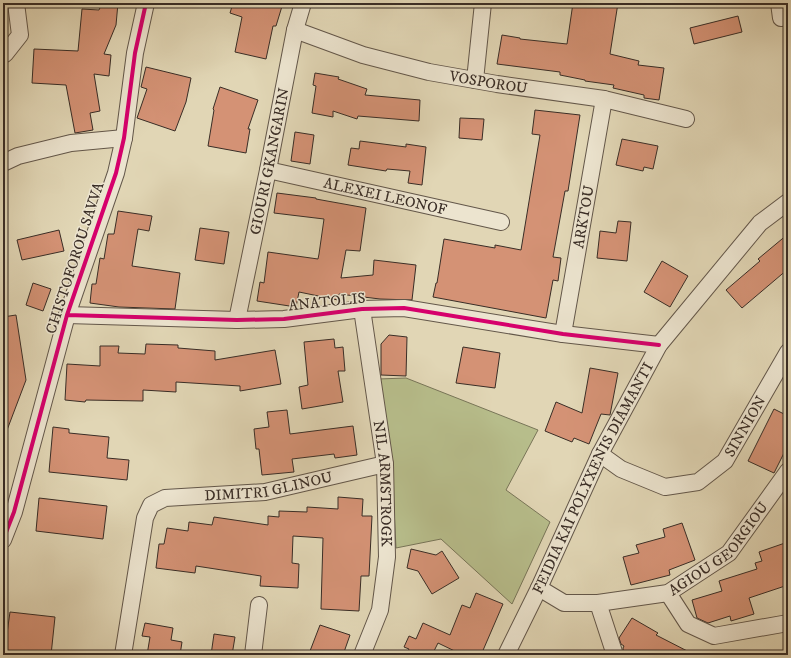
<svg xmlns="http://www.w3.org/2000/svg" width="791" height="658" viewBox="0 0 791 658" font-family="'IM FELL DW Pica',serif">
<style>
.green{fill:#b7bd8b;stroke:#787558}
.building{fill:#d49275;stroke:#392d26}
.lines{fill:none;stroke-linecap:round;stroke-linejoin:round}
.minor-casing{stroke:#63574a;stroke-width:18}
.minor{stroke:#ece4cf;stroke-width:16}
.cycleway-casing{stroke:#ece4cf;stroke-width:6}
.cycleway{stroke:#d6006c;stroke-width:4}
.labels{text-anchor:middle;dominant-baseline:central;stroke-width:3;stroke-linejoin:round;paint-order:stroke}
.street-label{font-size:15px;fill:#392d26;stroke:#ece4cf}
</style>
<rect width="100%" height="100%" fill="#e1d6b5"/>
<filter id="stains"><feTurbulence type="fractalNoise" baseFrequency=".005" numOctaves="4"/><feColorMatrix values="0 0 0 0 .2 0 0 0 0 .09 0 0 0 0 .02 0 0 0 .5 -.17"/></filter>
<radialGradient id="worn" r=".72"><stop offset=".6" stop-color="#630" stop-opacity="0"/><stop offset="1" stop-color="#630" stop-opacity=".3"/></radialGradient>
<path class="green" d="M406,378L538,430L506,490L550,522L512,604L441,539L396,548L393,489L378,379Z"/>
<path class="building" d="M102,3H118L116,25L104,54L111,55L109,76L94,74L100,111L90,113L93,130L75,133L66,85L32,83L34,49L78,51L82,9L99,10Z
M233,3H283L276,26H273L266,59L235,52L242,17L230,13Z
M573,3H618L610,54L639,61L638,65L664,68L659,100L644,98V95L613,88L614,85L585,81V80L560,75V72L497,64L502,35L520,38V39L567,44Z
M738,16L742,32L694,44L690,28Z
M146,67L191,78L186,102L175,131L137,118L147,89L141,87Z
M315,73L339,77L338,79L367,89L365,95L420,100L419,121L358,116L357,119L333,111V117L312,113L316,86L313,85Z
M220,87L258,100L248,129H250L246,153L208,146L214,110L213,109Z
M535,110L580,115L568,191H565L553,257L561,258L558,281L553,280L546,318L433,297L436,283H437L444,239L495,248V245L521,250L540,135L532,134Z
M460,118L484,119L482,140L459,138Z
M295,132L314,135L310,164L291,161Z
M622,139L658,146L653,169L644,167L643,171L616,165Z
M360,141L406,147V144L426,147L422,185L408,183L410,171L387,169L386,171L348,165L351,148L359,149Z
M277,193L316,198V199L366,208L360,251L346,250L341,278L373,275L374,260L416,265L412,300L380,299L339,294L338,300L299,292L296,307L257,301L260,282L264,283L268,252L318,259L319,254L324,219L274,213Z
M118,211L152,216L149,231L138,229L132,266L180,273L175,309L119,307L90,303L92,284H96L100,258L104,259L108,234H114Z
M618,221L631,222L627,261L597,258L600,231L616,233Z
M200,228L229,232L224,264L195,260Z
M59,230L64,251L22,260L17,240Z
M788,234V269L742,308L726,290L760,261L758,259Z
M662,261L688,276L670,307L644,292Z
M33,283L51,289L43,311L26,305Z
M16,315L26,380L4,438H3V317Z
M389,335L407,337L406,376L381,375V344Z
M334,339L335,348L343,347L345,371H338L343,402L302,409L299,387L308,385L304,342Z
M146,344L178,345V348L215,351V360L275,350L281,384L240,391V386L176,382V392L143,390V401L86,400L85,402L65,400L67,364L100,366V346H119L118,353L145,354Z
M463,347L500,353L495,388L456,383Z
M590,368L618,373L610,415L601,414L589,444L574,438L572,442L545,431L556,402L582,413Z
M774,409L788,416V445L774,473L748,461Z
M287,410L290,434L353,426L357,455L335,458L334,454L292,459L294,472L262,475L259,449H256L254,429L269,427L267,412Z
M53,427L69,429V433L109,437L107,458L129,460L127,480L49,472Z
M338,497L363,499L362,516H372L369,576H361L359,611L321,609L323,538L293,536L292,563L299,564L298,588L260,586L261,576L196,566L195,573L156,568L159,544H164L167,528L188,531L189,522L212,525L214,517L268,525V516L279,517V511L307,512V507L338,509Z
M39,498L107,506L103,539L36,531Z
M682,523L695,560L669,570L670,575L631,585L623,557L639,553L636,545L665,537L663,529Z
M785,543L788,551V585L749,598L754,614L731,621L730,616L708,623L697,618L692,600L722,591L719,581L757,569L755,563L762,561L759,552Z
M411,549L436,555L442,551L459,578L432,594L418,571L407,568Z
M476,593L503,604L481,655H463L438,643L432,655H406L409,649L404,647L409,636L416,639L423,623L450,635L462,605L470,608Z
M10,612L55,617L51,655H4Z
M632,618L658,633L656,635L695,655H624L623,648L624,646L621,644L619,638Z
M145,623L173,628L171,640L182,642L180,655H147L150,637L142,636Z
M320,625L350,635L343,655H322L310,651Z
M214,634L235,637L232,655H211Z"/>
<g class="lines">
<defs>
<g id="minor">
<path d="M779,3L781,18"/>
<path id="s1" d="M295,30L363,55L429,72L497,84L604,99L686,119"/>
<path d="M5,54L20,35L16,3"/>
<path d="M475,80L483,3"/>
<path d="M3,163L18,156L71,143L124,138"/>
<path id="s2" d="M268,170L501,222"/>
<path id="s3" d="M362,309L385,464L387,557L380,610L362,655"/>
<path d="M67,315L237,320L284,319L362,309L404,308L563,334L659,345"/>
<path id="s4" d="M237,320L268,170L295,30L303,3"/>
<path id="s5" d="M563,334L604,99"/>
<path id="s6" d="M600,454L621,469L665,487L698,482L725,461L788,352"/>
<path d="M3,540L14,512L67,315L116,173L124,138L135,53L146,3"/>
<path id="s7" d="M539,588L564,603H598L668,593L729,553L788,471"/>
<path d="M668,593L688,624L714,636L788,623"/>
<path d="M598,603L615,655"/>
<path id="s8" d="M123,655L145,518L151,505L165,498L265,492L385,464"/>
<path d="M253,655L259,605"/>
<path id="s9" d="M506,655L539,588L600,454L659,345L760,223L788,202"/>
</g>
</defs>
<use href="#minor" class="minor-casing"/>
<use href="#minor" class="minor"/>
<defs>
<path id="cycleway" d="M67,315L237,320L284,319L362,309L404,308L563,334L659,345
M3,540L14,512L67,315L116,173L124,138L135,53L146,3"/>
</defs>
<use href="#cycleway" class="cycleway-casing"/>
<use href="#cycleway" class="cycleway"/>
</g>
<g class="labels">
<g class="street-label">
<text stroke="none"><textPath href="#s1" startOffset="201">VOSPOROU</textPath></text>
<text stroke="none"><textPath href="#s4" startOffset="162">GIOURI GKANGARIN</textPath></text>
<text stroke="none"><textPath href="#s2" startOffset="120">ALEXEI LEONOF</textPath></text>
<text stroke="none"><textPath href="#s5" startOffset="119">ARKTOU</textPath></text>
<text transform="translate(75 258) rotate(-72)">CHISTOFOROU SAVVA</text>
<text transform="translate(327 302) rotate(-6)">ANATOLIS</text>
<text stroke="none"><textPath href="#s6" startOffset="181">SINNION</textPath></text>
<text stroke="none"><textPath href="#s9" startOffset="197">FEIDIA KAI POLYXENIS DIAMANTI</textPath></text>
<text stroke="none"><textPath href="#s3" startOffset="176">NIL ARMSTROGK</textPath></text>
<text stroke="none"><textPath href="#s8" startOffset="273">DIMITRI GLINOU</textPath></text>
<text stroke="none"><textPath href="#s7" startOffset="202">AGIOU GEORGIOU</textPath></text>
</g>
</g>
<rect width="791" height="658" fill="none" stroke="#e1d6b5" stroke-width="16"/>
<rect x="4" y="4" width="783" height="650" fill="none" stroke="#392d26" stroke-width="2"/>
<rect x="8" y="8" width="775" height="642" fill="none" stroke="#392d26"/>
<rect width="100%" height="100%" filter="url(#stains)"/>
<rect width="100%" height="100%" fill="url(#worn)"/>
</svg>
